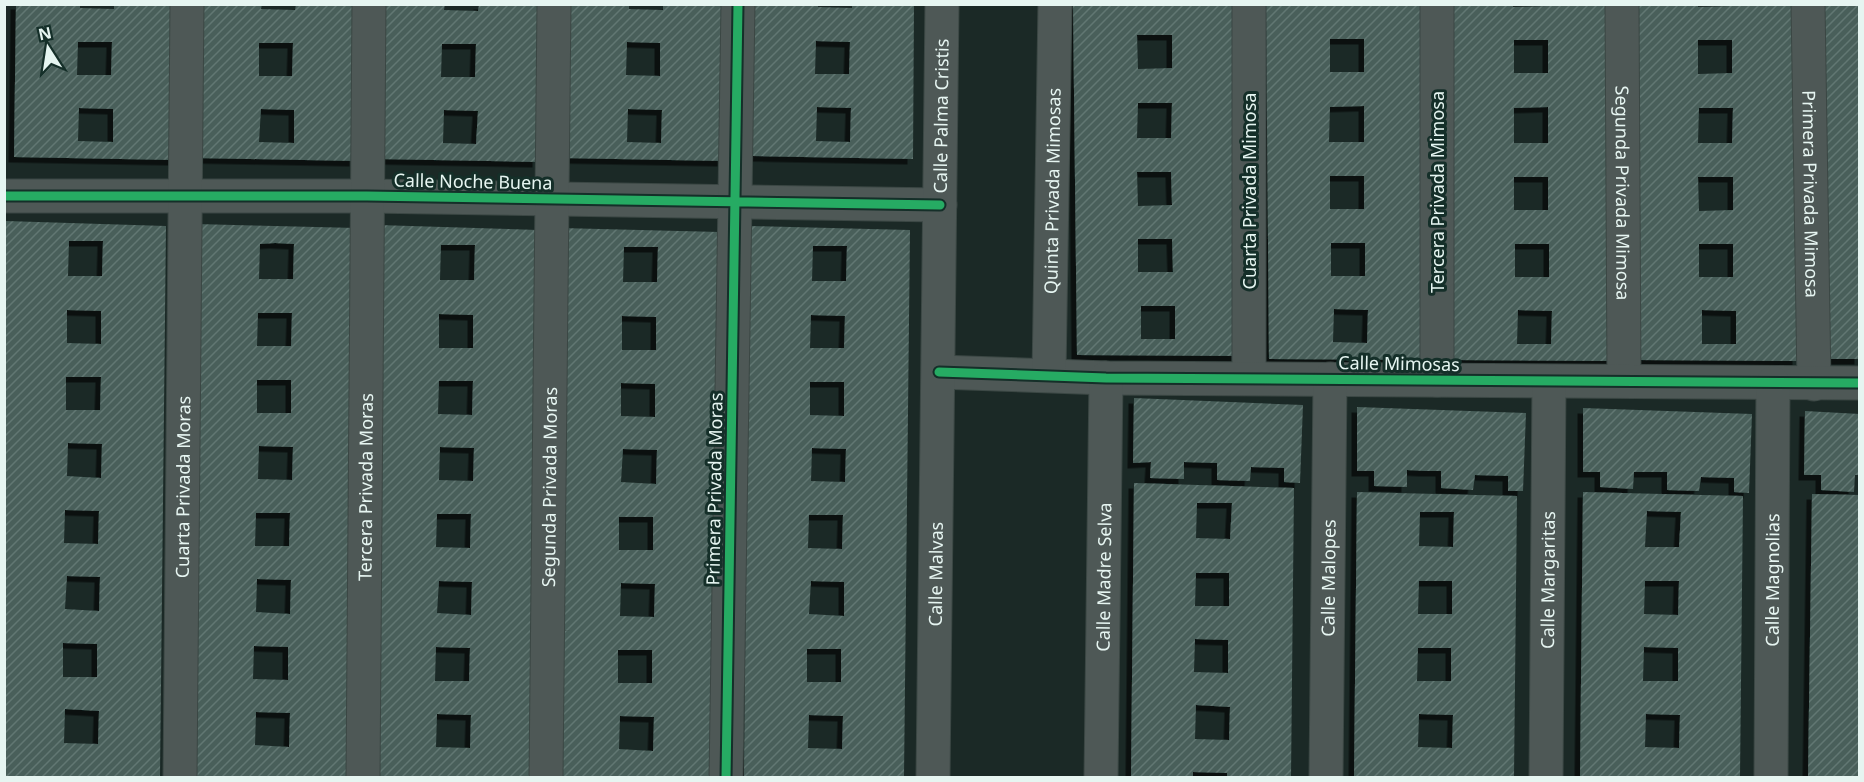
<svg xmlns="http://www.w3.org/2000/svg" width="1864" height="782" viewBox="0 0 1864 782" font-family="'Noto Sans',sans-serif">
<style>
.building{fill:url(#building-hatch);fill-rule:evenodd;filter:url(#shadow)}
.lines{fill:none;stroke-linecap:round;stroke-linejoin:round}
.minor-casing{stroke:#3b4744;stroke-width:35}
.minor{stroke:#4e5856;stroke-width:33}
.cycleway-casing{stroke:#152f29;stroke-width:13}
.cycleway{stroke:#26ab63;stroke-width:9}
.labels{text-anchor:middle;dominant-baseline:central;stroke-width:6;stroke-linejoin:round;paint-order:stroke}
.street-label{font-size:18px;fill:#e6f5f1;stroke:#152f29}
</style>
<defs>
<pattern id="building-hatch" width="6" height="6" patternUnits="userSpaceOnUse" patternTransform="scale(1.5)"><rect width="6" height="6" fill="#485f5a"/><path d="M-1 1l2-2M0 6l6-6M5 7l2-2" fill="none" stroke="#627772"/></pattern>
<filter id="shadow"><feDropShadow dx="-5.5" dy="5.5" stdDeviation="0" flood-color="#0009"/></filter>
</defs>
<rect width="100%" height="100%" fill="#1b2926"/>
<path class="building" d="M16,4H80V8L114,9V4H176L174,160L14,157ZM78,42H112L111,75H77ZM79,108L113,109V142L78,141Z
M197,4H262L261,9L295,10L296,4H357L355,161L195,158ZM259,43H293L292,76H259ZM261,109L294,110V143L259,142Z
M381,4H445L444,10L478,11L479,4H540L538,162L378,159ZM442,44H476L475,77H441ZM444,110L478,111L476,144L443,143Z
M565,4H629V9L663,10V4H725L723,161L563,158ZM627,42L660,43V76L626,75ZM628,109L662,110L661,143L627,142Z
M754,4H818V7L852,8V4H914L913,159L752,156ZM816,41L850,42L849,74H815ZM817,107L851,108L850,142L816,141Z
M1073,4H1233L1237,356L1077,355ZM1137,35H1172V68L1138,69ZM1138,103H1172L1171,138H1137ZM1137,172H1171L1172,205L1138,206ZM1138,239H1172L1173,272H1138ZM1141,306H1175V339H1141Z
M1266,4H1426L1429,360L1269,359ZM1330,39H1364V72H1330ZM1364,106V142H1329L1330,107ZM1330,176H1364V209H1330ZM1331,243H1365V276H1331ZM1334,309L1368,310L1367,343L1333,342Z
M1449,4H1513V7L1610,4L1614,361L1454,360ZM1514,40H1548V73H1514ZM1548,107V143H1514V108ZM1514,177H1548V210H1514ZM1515,244H1549V277H1515ZM1518,310L1552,311L1551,344H1517Z
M1634,4H1698V7L1794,4L1798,361L1638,360ZM1698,40H1732V73L1698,74ZM1699,108H1733L1732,143H1698ZM1698,177H1733V210L1699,211ZM1699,244H1733V277H1699ZM1702,310L1736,311V344H1702Z
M1824,4H1860V359H1828Z
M6,221L166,226L160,777H4ZM69,241H103L102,276H68ZM67,310L101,311V344L67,343ZM66,377H101L100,410H66ZM68,443L102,444L101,478L67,476ZM65,510L99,511L98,544L64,543ZM67,576L100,577L99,611L65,609ZM63,643L97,644V677H63ZM65,709L99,711L98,744L64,743Z
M196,224L357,228L350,777H190ZM275,243L294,244L293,279H259L260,244ZM258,313H292L291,346H257ZM257,380H291V413H257ZM259,446L293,447L292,480L258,479ZM256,513H290L289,546H255ZM257,579L291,580L290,614L256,612ZM254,646L288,647V680L253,679ZM256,712L290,713L289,747L255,745Z
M378,225L538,230L532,777H372ZM441,245H475L474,280H440ZM439,314L473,315V348H439ZM439,381H473L472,415L438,414ZM440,447L474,448L473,481L439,480ZM437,514H471L470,548L436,547ZM439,581L472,582L471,615L437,613ZM436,647L470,648L469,681H435ZM437,714L471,715L470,748L436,747Z
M749,226L910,230L904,777H744ZM813,246H847L846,281H812ZM811,315L845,316L844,348H810ZM810,382H844V416L810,415ZM812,448L846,449L845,482L811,481ZM809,515H843L842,549L808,548ZM811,581L844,582V616L809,614ZM807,649H841V682H807ZM809,715L843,716L842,749L808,748Z
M561,228L720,232L714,777H554L556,631H570L556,630ZM624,247H658L657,282H623ZM622,316L656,317V350H622ZM621,383L655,384V417L621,416ZM623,449L657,450L656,484L621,482ZM619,517H653V550H619ZM621,583L655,584L654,617L620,616ZM618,650H652V683H618ZM620,716L654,717L653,751L619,749Z
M1134,398L1303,405L1300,483L1284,482V468L1251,467L1250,481L1217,480V463L1184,462V479L1150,478L1151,462L1133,463Z
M1357,407L1526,413L1523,491H1508V476L1475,475L1473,490L1441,488V471H1425L1407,470V487L1374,486V471H1357Z
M1583,408L1752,414L1749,493L1734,492V478L1701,477L1699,491L1667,490V472H1634L1633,489L1600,487V472H1583Z
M1805,411L1860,414V475H1855L1854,492L1821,490V475H1804Z
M1134,483L1294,488L1291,777H1227V773L1193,772V777H1131ZM1197,503H1232L1230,539L1196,538ZM1196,573H1229V606H1195ZM1195,639L1228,640V673L1194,672ZM1196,705L1230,707L1229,740L1195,739Z
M1357,492L1517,496L1514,777H1354ZM1420,512H1454L1453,547L1419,546ZM1419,581H1452V614H1418ZM1418,648H1451V681H1417ZM1419,714L1453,715L1452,748L1418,747Z
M1583,492L1743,496L1740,777H1580ZM1647,511L1681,512L1679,547H1645ZM1645,581H1679L1678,615L1644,614ZM1644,647L1678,648V681H1643ZM1646,714L1680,715L1679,748L1645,747Z
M1812,494L1860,495V777H1808Z"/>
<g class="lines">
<defs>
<g id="minor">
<path d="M1249,4V377"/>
<path d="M1437,4V380"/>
<path id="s1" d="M1622,4L1624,380"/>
<path id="s2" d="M1808,4L1814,384"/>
<path d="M4,196H367L940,205"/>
<path d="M939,372L1106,378L1860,383"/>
<path id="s3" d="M1049,375L1055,4"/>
<path id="s4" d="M180,778L187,4"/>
<path id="s5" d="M363,778L369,4"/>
<path id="s6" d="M546,778L554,4"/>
<path d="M726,778L738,4"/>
<path id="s7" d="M933,778L942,4"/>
<path id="s8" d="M1101,778L1106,378"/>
<path id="s9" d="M1326,778L1330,379"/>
<path id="s10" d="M1546,778L1549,382"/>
<path id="s11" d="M1771,778L1773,383"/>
</g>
</defs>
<use href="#minor" class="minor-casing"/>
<use href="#minor" class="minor"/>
<defs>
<path id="cycleway" d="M4,196H367L940,205
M939,372L1106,378L1860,383
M726,778L738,4"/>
</defs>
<use href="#cycleway" class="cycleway-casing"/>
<use href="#cycleway" class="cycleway"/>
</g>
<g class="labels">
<g class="street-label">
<text stroke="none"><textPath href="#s7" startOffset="662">Calle Palma Cristis</textPath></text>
<text transform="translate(473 181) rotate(1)">Calle Noche Buena</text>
<text stroke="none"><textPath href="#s3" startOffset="184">Quinta Privada Mimosas</textPath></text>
<text transform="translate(1249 191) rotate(-90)">Cuarta Privada Mimosa</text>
<text transform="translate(1437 192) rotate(-90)">Tercera Privada Mimosa</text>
<text stroke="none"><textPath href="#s1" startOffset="189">Segunda Privada Mimosa</textPath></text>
<text stroke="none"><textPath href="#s2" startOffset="190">Primera Privada Mimosa</textPath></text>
<text transform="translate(1399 363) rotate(1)">Calle Mimosas</text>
<text stroke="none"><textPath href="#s4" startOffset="291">Cuarta Privada Moras</textPath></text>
<text stroke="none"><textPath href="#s5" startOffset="291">Tercera Privada Moras</textPath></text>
<text stroke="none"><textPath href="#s6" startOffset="291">Segunda Privada Moras</textPath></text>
<text transform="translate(714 489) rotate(-89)">Primera Privada Moras</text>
<text stroke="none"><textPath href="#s7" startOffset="204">Calle Malvas</textPath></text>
<text stroke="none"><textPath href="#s8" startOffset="201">Calle Madre Selva</textPath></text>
<text stroke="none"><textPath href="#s9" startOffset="200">Calle Malopes</textPath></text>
<text stroke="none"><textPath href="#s10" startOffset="198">Calle Margaritas</textPath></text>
<text stroke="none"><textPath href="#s11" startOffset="198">Calle Magnolias</textPath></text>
</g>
</g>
<rect width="1864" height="782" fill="none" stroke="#e6f5f1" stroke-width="12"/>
<g transform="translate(48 48) rotate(348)" stroke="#152f29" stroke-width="4.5" paint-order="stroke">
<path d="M0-4.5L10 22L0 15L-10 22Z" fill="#e6f5f1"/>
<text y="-9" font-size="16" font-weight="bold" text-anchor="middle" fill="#e6f5f1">N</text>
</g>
</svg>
